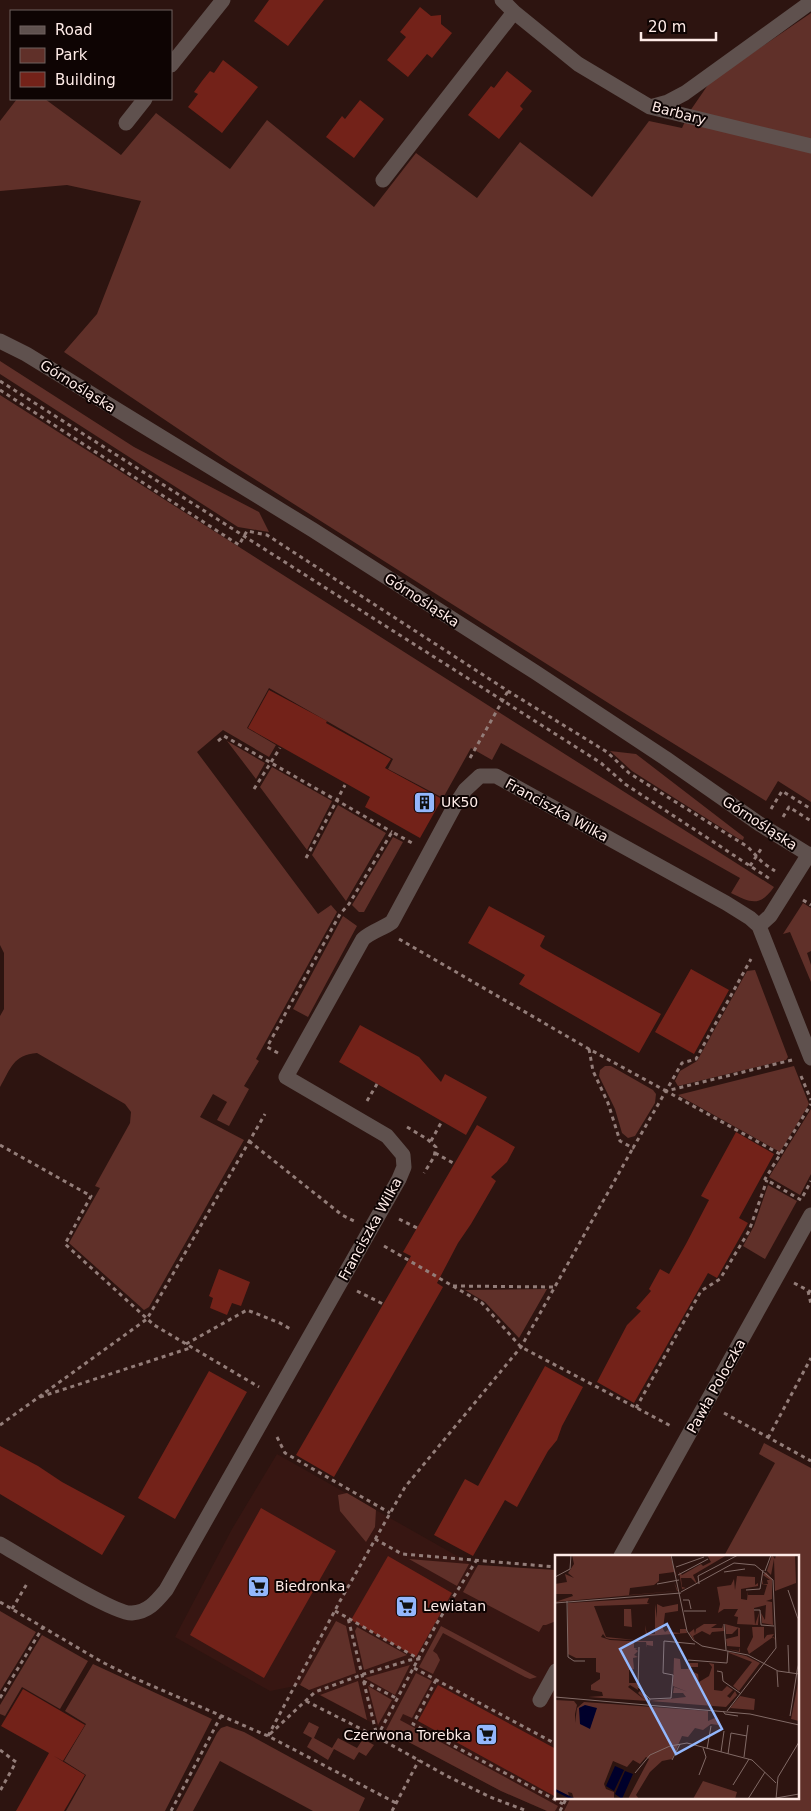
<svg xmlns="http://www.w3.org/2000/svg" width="811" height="1811" viewBox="0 0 811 1811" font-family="'DejaVu Sans',sans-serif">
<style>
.built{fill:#371612}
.green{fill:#603029}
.building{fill:#732219}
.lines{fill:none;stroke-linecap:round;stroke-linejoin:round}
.path{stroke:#937d79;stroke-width:3;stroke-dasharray:4 4;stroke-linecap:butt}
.minor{stroke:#5f514e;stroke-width:15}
.labels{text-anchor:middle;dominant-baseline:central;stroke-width:4;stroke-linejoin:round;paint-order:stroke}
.street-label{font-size:14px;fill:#feebe7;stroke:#0e0403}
.poi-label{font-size:14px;fill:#feebe7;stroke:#0e0403;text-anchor:start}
.inset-river{fill:none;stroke:#00002b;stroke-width:2.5}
.inset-road{fill:none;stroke:#816a66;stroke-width:1}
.view{fill:#93b7fd;fill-opacity:0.15;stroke:#93b7fd;stroke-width:2.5}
.inset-edge{fill:none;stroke:#feebe7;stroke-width:2.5}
</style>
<rect width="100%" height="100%" fill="#2d1410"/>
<path class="built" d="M277,1454L556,1612V1797H571L564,1811H547L501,1791L300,1685L270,1691L175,1637L232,1529Z"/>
<path class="green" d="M811,13V802L778,781L766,801L621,711L229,463L64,352L97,314L141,201L67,185L0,191V121L17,99H45L121,155L156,113L230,169L267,120L374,207L416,153L477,198L520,142L592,197L649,121L682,128L690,111L710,82Z
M0,361L134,447L259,512L269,532L238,527L0,374Z
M0,395L774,887C760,907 751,903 731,893L740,878L501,743L492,760L471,748L443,798L388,769L393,759L269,688L247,728L276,745L269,757L223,730L197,752L318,914L331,905L337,912L256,1059L259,1061L244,1086L249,1089L229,1126L217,1120L227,1102L213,1094L200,1117L244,1140L149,1307L144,1310L69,1243L100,1188L95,1186L130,1123L131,1112L125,1104L37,1053C13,1055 11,1068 0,1087V1016L4,1009V953L0,945Z
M227,741L265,763L256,779Z
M610,751L636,754L744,837L743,840L739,839L632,771Z
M272,767L332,801L307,850L260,787Z
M338,805L386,833L346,901L312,855Z
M393,837L403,842L364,912H359L352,905Z
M803,903L811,908V951L807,953L811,965V982L790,932L783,934Z
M343,916L357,926L308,1017L293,1009Z
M755,970L788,1057L786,1060L678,1086L675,1081L680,1071L697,1061L747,971Z
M605,1066H611L653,1090L656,1094L655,1103L635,1136L628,1138L622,1133L615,1109L599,1076L600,1070Z
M794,1066L809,1104L780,1152L678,1095Z
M811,1109V1174L800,1195L769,1177Z
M768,1185L797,1201L765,1259L743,1246L754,1226Z
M547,1289L519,1338L485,1302L465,1290Z
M764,1443L811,1468V1811H564L571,1797H797V1556H724L775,1463L759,1454Z
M347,1493L376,1510L375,1527L366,1542L340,1511L338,1495Z
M409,1559L469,1564L457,1586Z
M478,1565L556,1570V1621L546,1625H543L539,1632L463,1592Z
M0,1611L36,1632L0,1691Z
M336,1621L346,1626L356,1673L309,1690L300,1685Z
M441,1626L537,1677L530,1679L525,1677L443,1633L433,1651L437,1654L440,1660L433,1674L419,1667Z
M357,1627L407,1655L364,1670L355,1631Z
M42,1635L88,1661L60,1709L22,1687L5,1716L0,1714V1705Z
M93,1664L212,1719L165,1811H66L86,1775L64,1761L86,1724L65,1711Z
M410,1665L395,1695L365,1678Z
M416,1673L432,1681L412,1718L403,1714L400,1720L558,1806L555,1811H547L501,1791L386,1730Z
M358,1681L367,1720L320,1695Z
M368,1686L392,1700L378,1725Z
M309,1722L319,1727L314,1738L332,1748L338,1738L357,1748L363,1739L374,1745L366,1756L359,1752L354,1760L334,1749L328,1760L307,1747L312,1738L303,1733Z
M227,1726L244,1732L365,1798L359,1811H313L220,1761L193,1811H176L217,1733L221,1728Z"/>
<path class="building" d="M269,0H324L288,46L254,21Z
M420,7L431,16L441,15V24L452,33L432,58L427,54L408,77L387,60L406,37L400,32Z
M223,60L258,87L222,133L188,107L198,94L194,92L202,81L210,71L214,73Z
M507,71L532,91L520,106L523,109L499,139L468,115L491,86L494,88Z
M360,100L384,119L354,158L326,137L342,116L345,119Z
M269,690L327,721L326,723L391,759L385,768L442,799L420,838L365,807L370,797L248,728Z
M489,906L545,936L540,946L542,948L661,1014L639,1053L519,984L525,975L468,943Z
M691,969L729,990L694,1054L655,1032Z
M360,1025L419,1057L441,1082L445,1074L487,1097L466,1135L339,1062Z
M477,1125L515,1147L507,1162L491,1177L496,1181L471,1224L458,1243L437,1283L443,1287L334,1477L296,1455L411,1256L403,1252Z
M736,1132L774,1154L739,1218L748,1223L717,1278L708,1273L634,1403L597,1382L627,1325L641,1311L636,1308L651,1291L649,1289L660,1269L669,1274L686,1244L709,1200L701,1196Z
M219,1269L250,1282L241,1306L232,1303L227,1315L210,1308L213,1298L209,1296Z
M545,1366L583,1387L562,1426L557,1440L548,1451L517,1507L505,1500L473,1556L434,1535L465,1479L478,1486Z
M209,1371L247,1392L175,1519L138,1498Z
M0,1446L38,1466L62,1482L125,1516L102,1555L0,1494Z
M261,1508L336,1551L264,1678L190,1635Z
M388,1556L452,1593L416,1657L351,1620Z
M438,1685L556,1749V1797L418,1721Z
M23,1689L85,1725L63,1761L54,1756L85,1775L64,1811H16L49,1753L1,1726Z"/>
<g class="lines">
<path class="path" d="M0,381L601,763L625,784L770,879
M0,390L239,545L247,531L267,535L508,691L607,752L629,773L748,847L763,863L775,871
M218,741L224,736L392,832
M470,758L508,691
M254,789L280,748
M771,809L782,791L811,809
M783,817L789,807L811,821
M306,858L345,785
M750,866L761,849
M803,900L811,905
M399,939L589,1049L666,1091
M589,1049L593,1071L608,1103L620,1141L633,1148L682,1063L696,1059L751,959
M278,1053L267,1047L340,914L349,904L392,832L414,844
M801,1076L811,1100
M367,1101L377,1084
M407,1127L427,1139L436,1147L434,1157L424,1173
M249,1141L342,1215L354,1221
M431,1141L442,1121
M0,1145L91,1196L65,1244L154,1325L259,1387
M435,1153L455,1164
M780,1154L666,1091L792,1060
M803,1196L811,1181
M801,1200L765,1179L811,1104
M399,1219L417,1228
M384,1246L482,1303L521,1347L671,1426
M794,1283L811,1292
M453,1286L555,1287
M357,1291L383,1304
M808,1291L811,1304
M186,1344L247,1310L280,1323L292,1330
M40,1397L190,1348
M636,1408L701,1291L720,1279L749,1231L767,1180
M724,1413L811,1461
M0,1425L147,1319L265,1114
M277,1437L285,1453L390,1513
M768,1438L811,1358
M375,1539L402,1554L556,1567
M0,1602L102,1662L134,1678L268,1736L396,1803
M12,1609L28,1582
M335,1611L348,1618L377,1736
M414,1668L556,1744
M436,1680L413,1724L563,1804
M363,1681L398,1699
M0,1698L43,1627
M306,1701L377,1737L447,1776L490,1797L527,1811
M270,1734L315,1692L364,1674L410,1660L419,1659L348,1618
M268,1736L340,1601L405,1487L521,1347L633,1148
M377,1737L437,1623L476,1561
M0,1750L16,1762L0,1791
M171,1811L221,1716
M392,1811L419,1760
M560,1811L567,1797"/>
<path class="minor" d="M502,0L514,12L578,64L650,107L811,146
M171,65L223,0
M650,107L668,102L685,93L811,2
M126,123L145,99
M383,180L514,12
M0,341L26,354L313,530L535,672L665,758L761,825L811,856
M809,854L770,916L759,926L811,1058
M0,1544C21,1556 115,1615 132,1613C148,1612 156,1602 166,1590L399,1179L404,1167L403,1155L387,1136L286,1077L363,939C372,931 382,929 392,922L454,807L465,790L480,776H496L726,903L750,918L759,926
M621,1556L811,1215
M540,1700L556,1671"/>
</g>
<defs>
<symbol id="building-square" viewBox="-11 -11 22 22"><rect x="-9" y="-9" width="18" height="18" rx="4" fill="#93b7fd" stroke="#0e0403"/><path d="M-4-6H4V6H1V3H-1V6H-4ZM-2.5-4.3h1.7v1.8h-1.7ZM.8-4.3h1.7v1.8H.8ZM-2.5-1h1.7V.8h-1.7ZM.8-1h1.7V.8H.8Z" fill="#111"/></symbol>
<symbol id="supermarket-square" viewBox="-11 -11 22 22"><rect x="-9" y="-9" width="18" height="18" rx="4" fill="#93b7fd" stroke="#0e0403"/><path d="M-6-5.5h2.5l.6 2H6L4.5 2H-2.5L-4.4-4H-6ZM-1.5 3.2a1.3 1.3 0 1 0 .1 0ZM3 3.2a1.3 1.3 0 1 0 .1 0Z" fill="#111"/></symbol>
</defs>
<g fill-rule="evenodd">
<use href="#building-square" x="412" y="790" width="25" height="25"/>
<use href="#supermarket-square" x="246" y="1574" width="25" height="25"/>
<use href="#supermarket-square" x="394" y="1594" width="25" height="25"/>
<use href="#supermarket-square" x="474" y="1722" width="25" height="25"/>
</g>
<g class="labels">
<g class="street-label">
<text transform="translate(679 113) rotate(15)">Barbary</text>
<text transform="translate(78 386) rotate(32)">Górnośląska</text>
<text transform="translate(422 600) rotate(33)">Górnośląska</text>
<text transform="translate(557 810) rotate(29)">Franciszka Wilka</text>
<text transform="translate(760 823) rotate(33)">Górnośląska</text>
<text transform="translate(370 1229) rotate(-61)">Franciszka Wilka</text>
<text transform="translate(716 1386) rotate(-61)">Pawła Poloczka</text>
</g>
<g class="poi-label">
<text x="441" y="802">UK50</text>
<text x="275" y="1586">Biedronka</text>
<text x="423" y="1606">Lewiatan</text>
<text x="471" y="1735" text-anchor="end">Czerwona Torebka</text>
</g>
</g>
<g transform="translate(555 1555)">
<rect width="244" height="244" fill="#2d1410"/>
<path d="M17,0H115L122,22L119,17L104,19V26L99,30L75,33L74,40L122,36L119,27L123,36L0,47L18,41L17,39H0V29L12,27L10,19L19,23L13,18L19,9ZM152,0H172L138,20L142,29L136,23H126L127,32L131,33L127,34L124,17L127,20L146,9L148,11L156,7ZM217,0L220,4L221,0H240L241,28L220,36L219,4L216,20L212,16ZM211,17L217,24V44L211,46L217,47L218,70L207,68L206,58L210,65L211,50L199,53L200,70L204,58L203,70L182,69L183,62L179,61L183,54H169L163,58L165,49L162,32L176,30L179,24L180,35L182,21L200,22V30L203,28V31L186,34V44L192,45L193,36V40H209L212,30L207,29V24L208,29H213L212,25H215L208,20ZM94,43L92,48L95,49L39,51L51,82L80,85L55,84L51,83L48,79L46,82L55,85L72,86H98V91L92,90V93H85H92L91,87H79V93H83L80,94L83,96L79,100L83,102L78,103L79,114L74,115V128H82L83,135L75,130L73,132L90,145L83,138L85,136L93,146L33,142L48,141L47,137L36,135V130L45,124V118L41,117V103H21L13,99V48ZM100,49L102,63V49L108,52L123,49V56L110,58L108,74L110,77L116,73V77L125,78V74H131L132,78L91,81L90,70L92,79H100ZM69,54H76L77,72L69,71ZM149,69H162L156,73H167L168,70L169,76L157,77L155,80L147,76L138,81L140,86L134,78L139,74L140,79L141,74ZM170,69L185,73V97L172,94L184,96L185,92L172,91L171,84L183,81V73L177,79H171ZM197,72H209V84L212,80L219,79L217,82H219L220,85L218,82L194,99L192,94L198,82ZM174,98V97L191,101L205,108L184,136L178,131L197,107ZM119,103L125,104L126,114H133L134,108H143V112H136V116L143,119L144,127L154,121L157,112L154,108L159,109V135L167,136L172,131L178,135L172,141L175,143L180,136L182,140L171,152L95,146L131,142L128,138H118L119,132L133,137L118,131ZM244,123V166L213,158L236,164ZM185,141L200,144L199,155L175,153ZM0,145L19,146L22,150L20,159V168L22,153L29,147L153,156V166L162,162L164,165L163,170L156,169L148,175L140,173L133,182L127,181L117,204L107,206L95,217L81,240L84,244H73L94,204L91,202L85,209L78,205L72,212L58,206L49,229L51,234L59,237V244H19L17,238L13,237L14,241L0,234ZM148,226L182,237L180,244H138Z" fill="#603029"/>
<path d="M30,150L42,153L35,174L25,169L24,153ZM60,211L69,215L59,236L51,231ZM70,216L78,219L67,244L60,239Z" fill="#00002b"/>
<path class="inset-river" d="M0,235L18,244"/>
<path class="inset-road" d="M116,0L132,76L138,85L147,91L193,100L223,116L244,119M121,12L149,2M210,16L216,0M169,17L190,14M123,20L153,4M0,22L15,14L16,0M102,29L124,25M144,29L143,21L183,0M191,35L205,34L208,15M233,35L243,64V110L235,161M126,37L179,8L200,10L218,25L221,93L172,156M128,45H134L136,54M12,46L13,102L19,106H30M0,48L126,38M199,55H205L206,70L219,71M129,56H151M169,69L171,95M233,90L234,118M84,92L83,132L95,144L94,149M133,105L172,108L173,96M162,116L167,117L168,126L185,138M222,116L223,132M0,142L195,159L244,170M95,144L116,143L118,120L108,118L109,86L140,89M168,156L170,159L183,161M152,194L156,171M166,197L169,176M173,199L176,178L192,181M189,202L193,170M117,205L125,189M80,218L95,200L115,191L132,188L197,205L221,228M144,220L151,202L148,193M178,230L194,204M221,243L244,239M193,244L210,217M221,244L223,222L244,187"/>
<path class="view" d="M112,69L167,174L121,199L65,94Z"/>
<rect width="244" height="244" class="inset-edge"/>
</g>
<rect x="10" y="10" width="162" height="90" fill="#0e0403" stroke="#6e605e"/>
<rect x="20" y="26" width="25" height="8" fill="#5f514e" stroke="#6e605e"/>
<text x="55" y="35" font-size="15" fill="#feebe7">Road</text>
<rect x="20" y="48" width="25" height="15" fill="#603029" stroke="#6e605e"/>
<text x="55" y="60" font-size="15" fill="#feebe7">Park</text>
<rect x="20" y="72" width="25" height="15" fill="#732219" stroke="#6e605e"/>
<text x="55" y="85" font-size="15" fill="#feebe7">Building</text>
<path d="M641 32v8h75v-8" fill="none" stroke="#feebe7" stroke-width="2.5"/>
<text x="648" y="32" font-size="15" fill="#feebe7" stroke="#0e0403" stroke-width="4" paint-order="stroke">20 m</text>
</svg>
